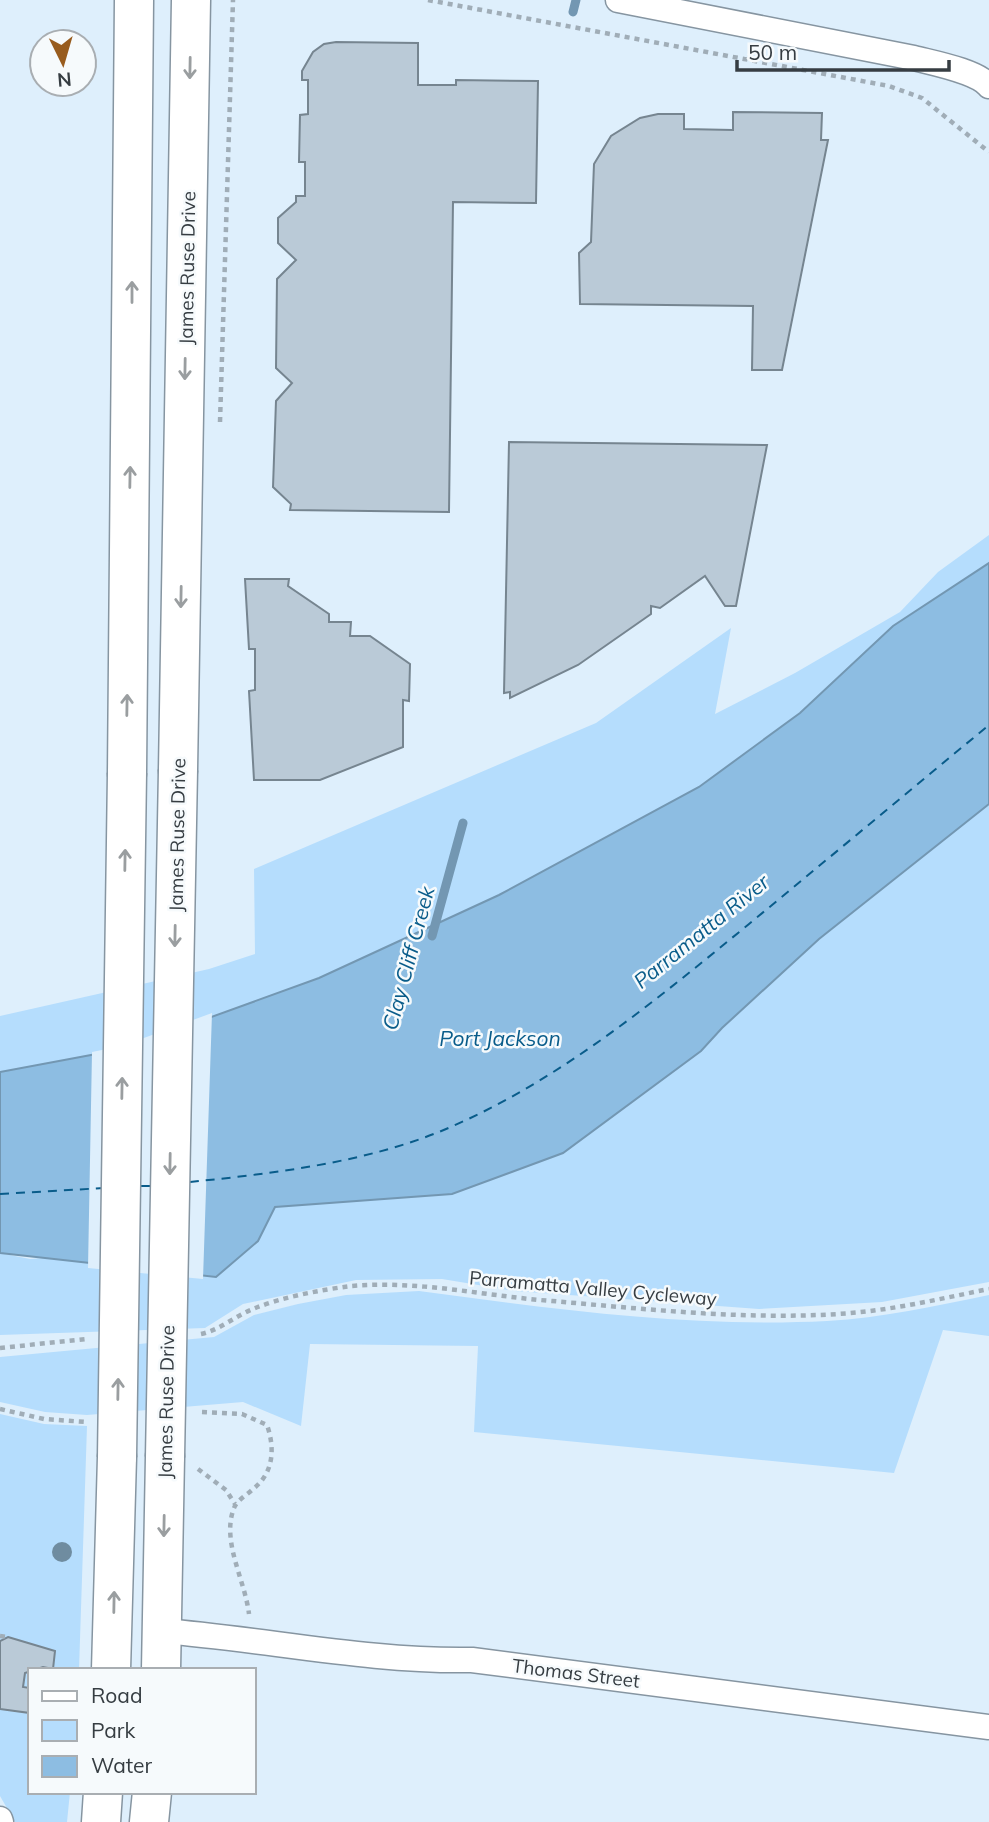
<svg xmlns="http://www.w3.org/2000/svg" width="989" height="1822" viewBox="0 0 989 1822" font-family="Mulish,sans-serif">
<style>
.green{fill:#b5ddfd}
.water{fill:#8dbde2;stroke:#7397b2;stroke-width:2}
.pier{fill:#deeffc}
.lines{fill:none;stroke-linecap:round;stroke-linejoin:round}
.stream{stroke:#7397b2;stroke-width:9}
.ferry{stroke:#095c8a;stroke-width:2;stroke-dasharray:9 7;stroke-linecap:butt}
.building{fill:#bacad7;stroke:#768590;stroke-width:2}
.street-casing{stroke:#8695a1;stroke-width:27}
.primary-casing{stroke:#8695a1;stroke-width:41}
.path{stroke:#a0adb7;stroke-width:4.5;stroke-dasharray:5 5;stroke-linecap:butt}
.street{stroke:#fff;stroke-width:24}
.primary{stroke:#fff;stroke-width:38}
.primary-bridge-casing{stroke:#8695a1;stroke-width:41;stroke-linecap:butt}
.primary-bridge{stroke:#fff;stroke-width:38}
.tree{fill:#6f8ca0}
.oneway{stroke:#9a9ea0}
.labels{text-anchor:middle;dominant-baseline:central;stroke-width:5;stroke-linejoin:round;paint-order:stroke}
.street-label{font-size:19px;fill:#363d42;stroke:#f6fafc}
.water-label{font-size:21px;font-style:italic;fill:#095c8a;stroke:#f6fafc}
</style>
<rect width="100%" height="100%" fill="#deeffc"/>
<path class="green" d="M989,535V563L893,626L800,713L699,787L499,895L319,978L123,1049L0,1072V1016L209,969L255,954L254,869L596,723L731,628L715,714L795,673L900,612L938,572Z
M989,804V1282L882,1302L759,1309L515,1291L442,1279L356,1280L243,1304L205,1328L0,1335V1253L30,1259L258,1241L274,1207L452,1194L563,1153L701,1051L722,1028L819,939Z
M419,1291C553,1309 691,1328 827,1321C882,1318 935,1306 989,1295V1336L943,1330L894,1473L474,1432L478,1346L310,1344L301,1426L243,1402L87,1415L45,1412L0,1402V1357L214,1337L254,1315L298,1304L346,1295Z
M0,1414L44,1424L87,1426L79,1670H30V1792H70L67,1822H15L0,1796Z"/>
<path class="water" d="M989,563V804L819,939L722,1028L701,1051L563,1153L452,1194L275,1207L258,1241L216,1277L0,1253V1072L123,1049L319,978L499,895L699,787L800,713L893,626Z"/>
<path class="pier" d="M212,1013L203,1279L88,1268L92,1052L122,1046Z"/>
<g class="lines">
<path class="stream" d="M573,12L576,0
M432,936L463,823"/>
<path class="ferry" d="M190,1182C277,1173 372,1162 453,1126C564,1077 656,1000 749,924C829,858 909,791 989,725
M141,1186H153
M0,1194L104,1188"/>
</g>
<path class="building" d="M336,42L418,43V85H456V80L538,81L536,203L453,202L449,512L290,510L291,504L273,487L276,401L292,383L276,368L277,279L296,260L278,243V218L296,202V196H305V162H299L300,115L308,114V80H302V71L313,52L324,44Z
M733,112L822,113L821,140H828L782,370H752L753,306L580,304L579,253L591,242L594,164L611,136L640,118L658,114H684V129L733,130Z
M509,442L767,445L736,606H725L705,576L660,608L651,606V614L578,665L510,698V692L504,693Z
M245,579H289L288,586L329,614V622H351L350,636H370L410,664L409,701L403,700V747L320,780H254L249,691L255,690V649H249Z
M8,1637L55,1651L53,1669L43,1667L25,1673L23,1687L30,1688V1713L0,1709V1641Z"/>
<g class="lines">
<defs>
<path id="street" d="M618,0L914,58C933,63 977,71 989,86
M162,1631C264,1639 371,1662 472,1660L989,1727
M0,1819L1,1822"/>
<path id="primary" d="M178,770L191,0
M127,773L134,0
M111,1670L117,1457
M161,1670L165,1457
M101,1822L103,1792
M149,1822L152,1792"/>
</defs>
<use href="#street" class="street-casing"/>
<use href="#primary" class="primary-casing"/>
<path class="path" d="M428,0L889,86L922,98L989,152
M220,422L233,0
M201,1334C220,1330 235,1316 253,1309C282,1297 320,1290 351,1286C419,1280 484,1296 552,1301C646,1309 743,1320 838,1314C889,1311 939,1299 989,1289
M0,1348L86,1339
M0,1409L44,1419L86,1422
M202,1412L242,1414L267,1425C275,1448 274,1473 253,1489C247,1495 237,1500 234,1508C221,1541 245,1580 249,1614
M198,1469L226,1490L235,1504
M0,1636L8,1637"/>
<use href="#street" class="street"/>
<use href="#primary" class="primary"/>
<defs>
<path id="primary-bridge" d="M117,1457L127,773
M165,1457L178,770"/>
</defs>
<use href="#primary-bridge" class="primary-bridge-casing"/>
<use href="#primary-bridge" class="primary-bridge"/>
</g>
<circle class="tree" cx="62" cy="1552" r="10"/>
<defs><path id="oneway-shaft" d="M-6 0H5M1.5-3L5.5 0L1.5 3" fill="none" stroke-width="1.6" stroke-linecap="round" stroke-linejoin="round" transform="scale(1.75)"/></defs>
<g class="oneway">
<use href="#oneway-shaft" transform="translate(190 68) rotate(91)"/>
<use href="#oneway-shaft" transform="translate(132 292) rotate(-90)"/>
<use href="#oneway-shaft" transform="translate(185 369) rotate(91)"/>
<use href="#oneway-shaft" transform="translate(130 477) rotate(-89)"/>
<use href="#oneway-shaft" transform="translate(181 597) rotate(91)"/>
<use href="#oneway-shaft" transform="translate(127 705) rotate(-89)"/>
<use href="#oneway-shaft" transform="translate(125 860) rotate(-89)"/>
<use href="#oneway-shaft" transform="translate(175 936) rotate(91)"/>
<use href="#oneway-shaft" transform="translate(122 1088) rotate(-89)"/>
<use href="#oneway-shaft" transform="translate(170 1164) rotate(91)"/>
<use href="#oneway-shaft" transform="translate(118 1389) rotate(-89)"/>
<use href="#oneway-shaft" transform="translate(164 1526) rotate(91)"/>
<use href="#oneway-shaft" transform="translate(114 1602) rotate(-89)"/>
</g>
<g class="labels">
<g class="street-label">
<text transform="translate(187 268) rotate(-89)">James Ruse Drive</text>
<text transform="translate(177 835) rotate(-89)">James Ruse Drive</text>
<text transform="translate(593 1288) rotate(5)">Parramatta Valley Cycleway</text>
<text transform="translate(166 1402) rotate(-89)">James Ruse Drive</text>
<text transform="translate(576 1673) rotate(7)">Thomas Street</text>
</g>
<g class="water-label">
<text transform="translate(701 931) rotate(-39)">Parramatta River</text>
<text transform="translate(408 958) rotate(-75)">Clay Cliff Creek</text>
<text x="500" y="1038">Port Jackson</text>
</g>
</g>
<rect x="28" y="1668" width="228" height="126" fill="#f6fafc" stroke="#a9aeb2" stroke-width="2"/>
<rect x="42" y="1691" width="35" height="10" fill="#ffffff" stroke="#a9aeb2" stroke-width="2"/>
<text x="91" y="1703" font-size="21" fill="#363d42">Road</text>
<rect x="42" y="1720" width="35" height="21" fill="#b5ddfd" stroke="#a9aeb2" stroke-width="2"/>
<text x="91" y="1738" font-size="21" fill="#363d42">Park</text>
<rect x="42" y="1756" width="35" height="21" fill="#8dbde2" stroke="#a9aeb2" stroke-width="2"/>
<text x="91" y="1773" font-size="21" fill="#363d42">Water</text>
<g transform="translate(63 63) rotate(175)"><circle r="33" fill="#f6fafc" stroke="#a9aeb2" stroke-width="2"/>
<path d="M0-5L12 26L0 18L-12 26Z" fill="#985c1e"/>
<text y="-10" font-size="19" font-weight="bold" text-anchor="middle" fill="#363d42">N</text>
</g>
<path d="M737 60v10h212v-10" fill="none" stroke="#363d42" stroke-width="3.5"/>
<text x="748" y="60" font-size="21" fill="#363d42" stroke="#f6fafc" stroke-width="5" paint-order="stroke">50 m</text>
</svg>
